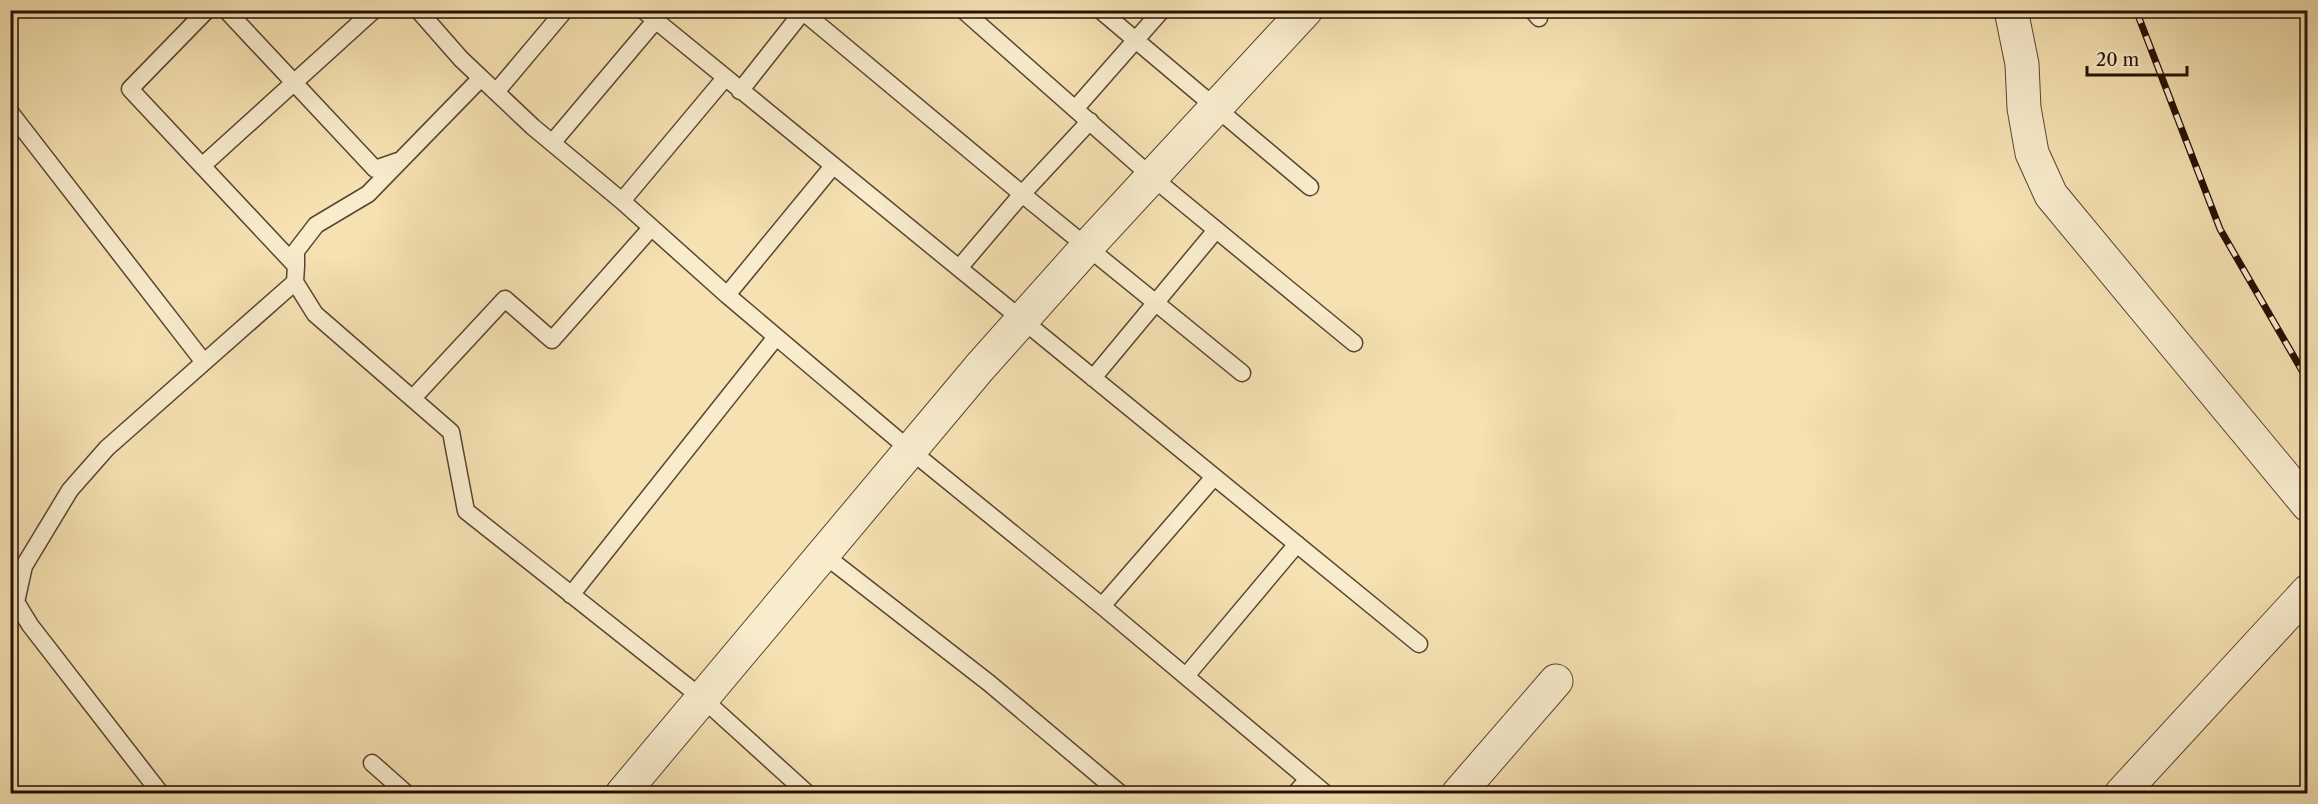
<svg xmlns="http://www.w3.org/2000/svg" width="2318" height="804" viewBox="0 0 2318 804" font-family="'Libre Caslon Text',serif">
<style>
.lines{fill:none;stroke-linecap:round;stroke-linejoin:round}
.service-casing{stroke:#5a4430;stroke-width:19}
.minor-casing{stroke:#5a4430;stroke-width:35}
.service{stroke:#f8eccd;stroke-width:16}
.minor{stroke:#f8eccd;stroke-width:33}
.rail-casing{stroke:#260f04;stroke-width:7}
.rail{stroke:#f8eccd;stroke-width:4.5;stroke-dasharray:14;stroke-linecap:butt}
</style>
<rect width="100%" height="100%" fill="#f5e1b2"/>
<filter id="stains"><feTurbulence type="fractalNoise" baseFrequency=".00333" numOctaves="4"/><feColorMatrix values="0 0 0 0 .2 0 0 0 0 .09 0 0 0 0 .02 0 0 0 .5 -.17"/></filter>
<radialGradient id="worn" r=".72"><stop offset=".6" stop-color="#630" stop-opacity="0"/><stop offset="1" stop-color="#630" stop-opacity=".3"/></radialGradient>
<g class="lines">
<defs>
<path id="service" d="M207,10L130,89L296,266
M226,10L375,169L398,161
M418,10L461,59L533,127L622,201L727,295L910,450L1102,606L1326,794
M643,10L1419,644
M801,10L1022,194L1242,373
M963,10L1152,177L1354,343
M1100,10L1310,187
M1532,10L1539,18
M481,78L368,194L316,225L296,251V266L295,282L315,314L451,432L466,511L702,698L808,794
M740,91L804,10
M496,92L565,10
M1075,109L1162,10
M10,112L203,361
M552,143L655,21
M202,166L374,10
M622,201L725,78
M959,268L1022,194L1090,121
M727,295L833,166
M1093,378L1216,230
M413,398L505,299L552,340L651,228
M823,554L989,683L1121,794
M571,595L776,337
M1102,606L1214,477
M1186,676L1297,544
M372,763L407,794
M161,794L30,625L16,602L24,566L70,490L107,448L295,282
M1295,794L1308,779"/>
<path id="minor" d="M2011,10L2022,64L2024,108L2032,153L2051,195L2308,505
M622,794L980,367L1087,247L1306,10
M1458,794L1556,681
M2121,794L2308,591"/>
</defs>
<use href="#service" class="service-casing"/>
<use href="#minor" class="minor-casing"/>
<use href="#service" class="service"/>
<use href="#minor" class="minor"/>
<defs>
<path id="rail" d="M2136,10L2220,229L2308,381"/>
</defs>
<use href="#rail" class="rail-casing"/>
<use href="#rail" class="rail"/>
</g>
<rect width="2318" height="804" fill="none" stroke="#f5e1b2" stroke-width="36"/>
<rect x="12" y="12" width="2294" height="780" fill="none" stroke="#260f04" stroke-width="3"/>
<rect x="18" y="18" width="2282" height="768" fill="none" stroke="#260f04" stroke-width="1.5"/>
<path d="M2087 66v9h100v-9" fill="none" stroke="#260f04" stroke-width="3"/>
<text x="2096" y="66" font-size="18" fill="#260f04" stroke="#f8eccd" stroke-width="4.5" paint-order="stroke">20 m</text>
<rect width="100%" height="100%" filter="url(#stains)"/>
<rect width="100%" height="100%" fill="url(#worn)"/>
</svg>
